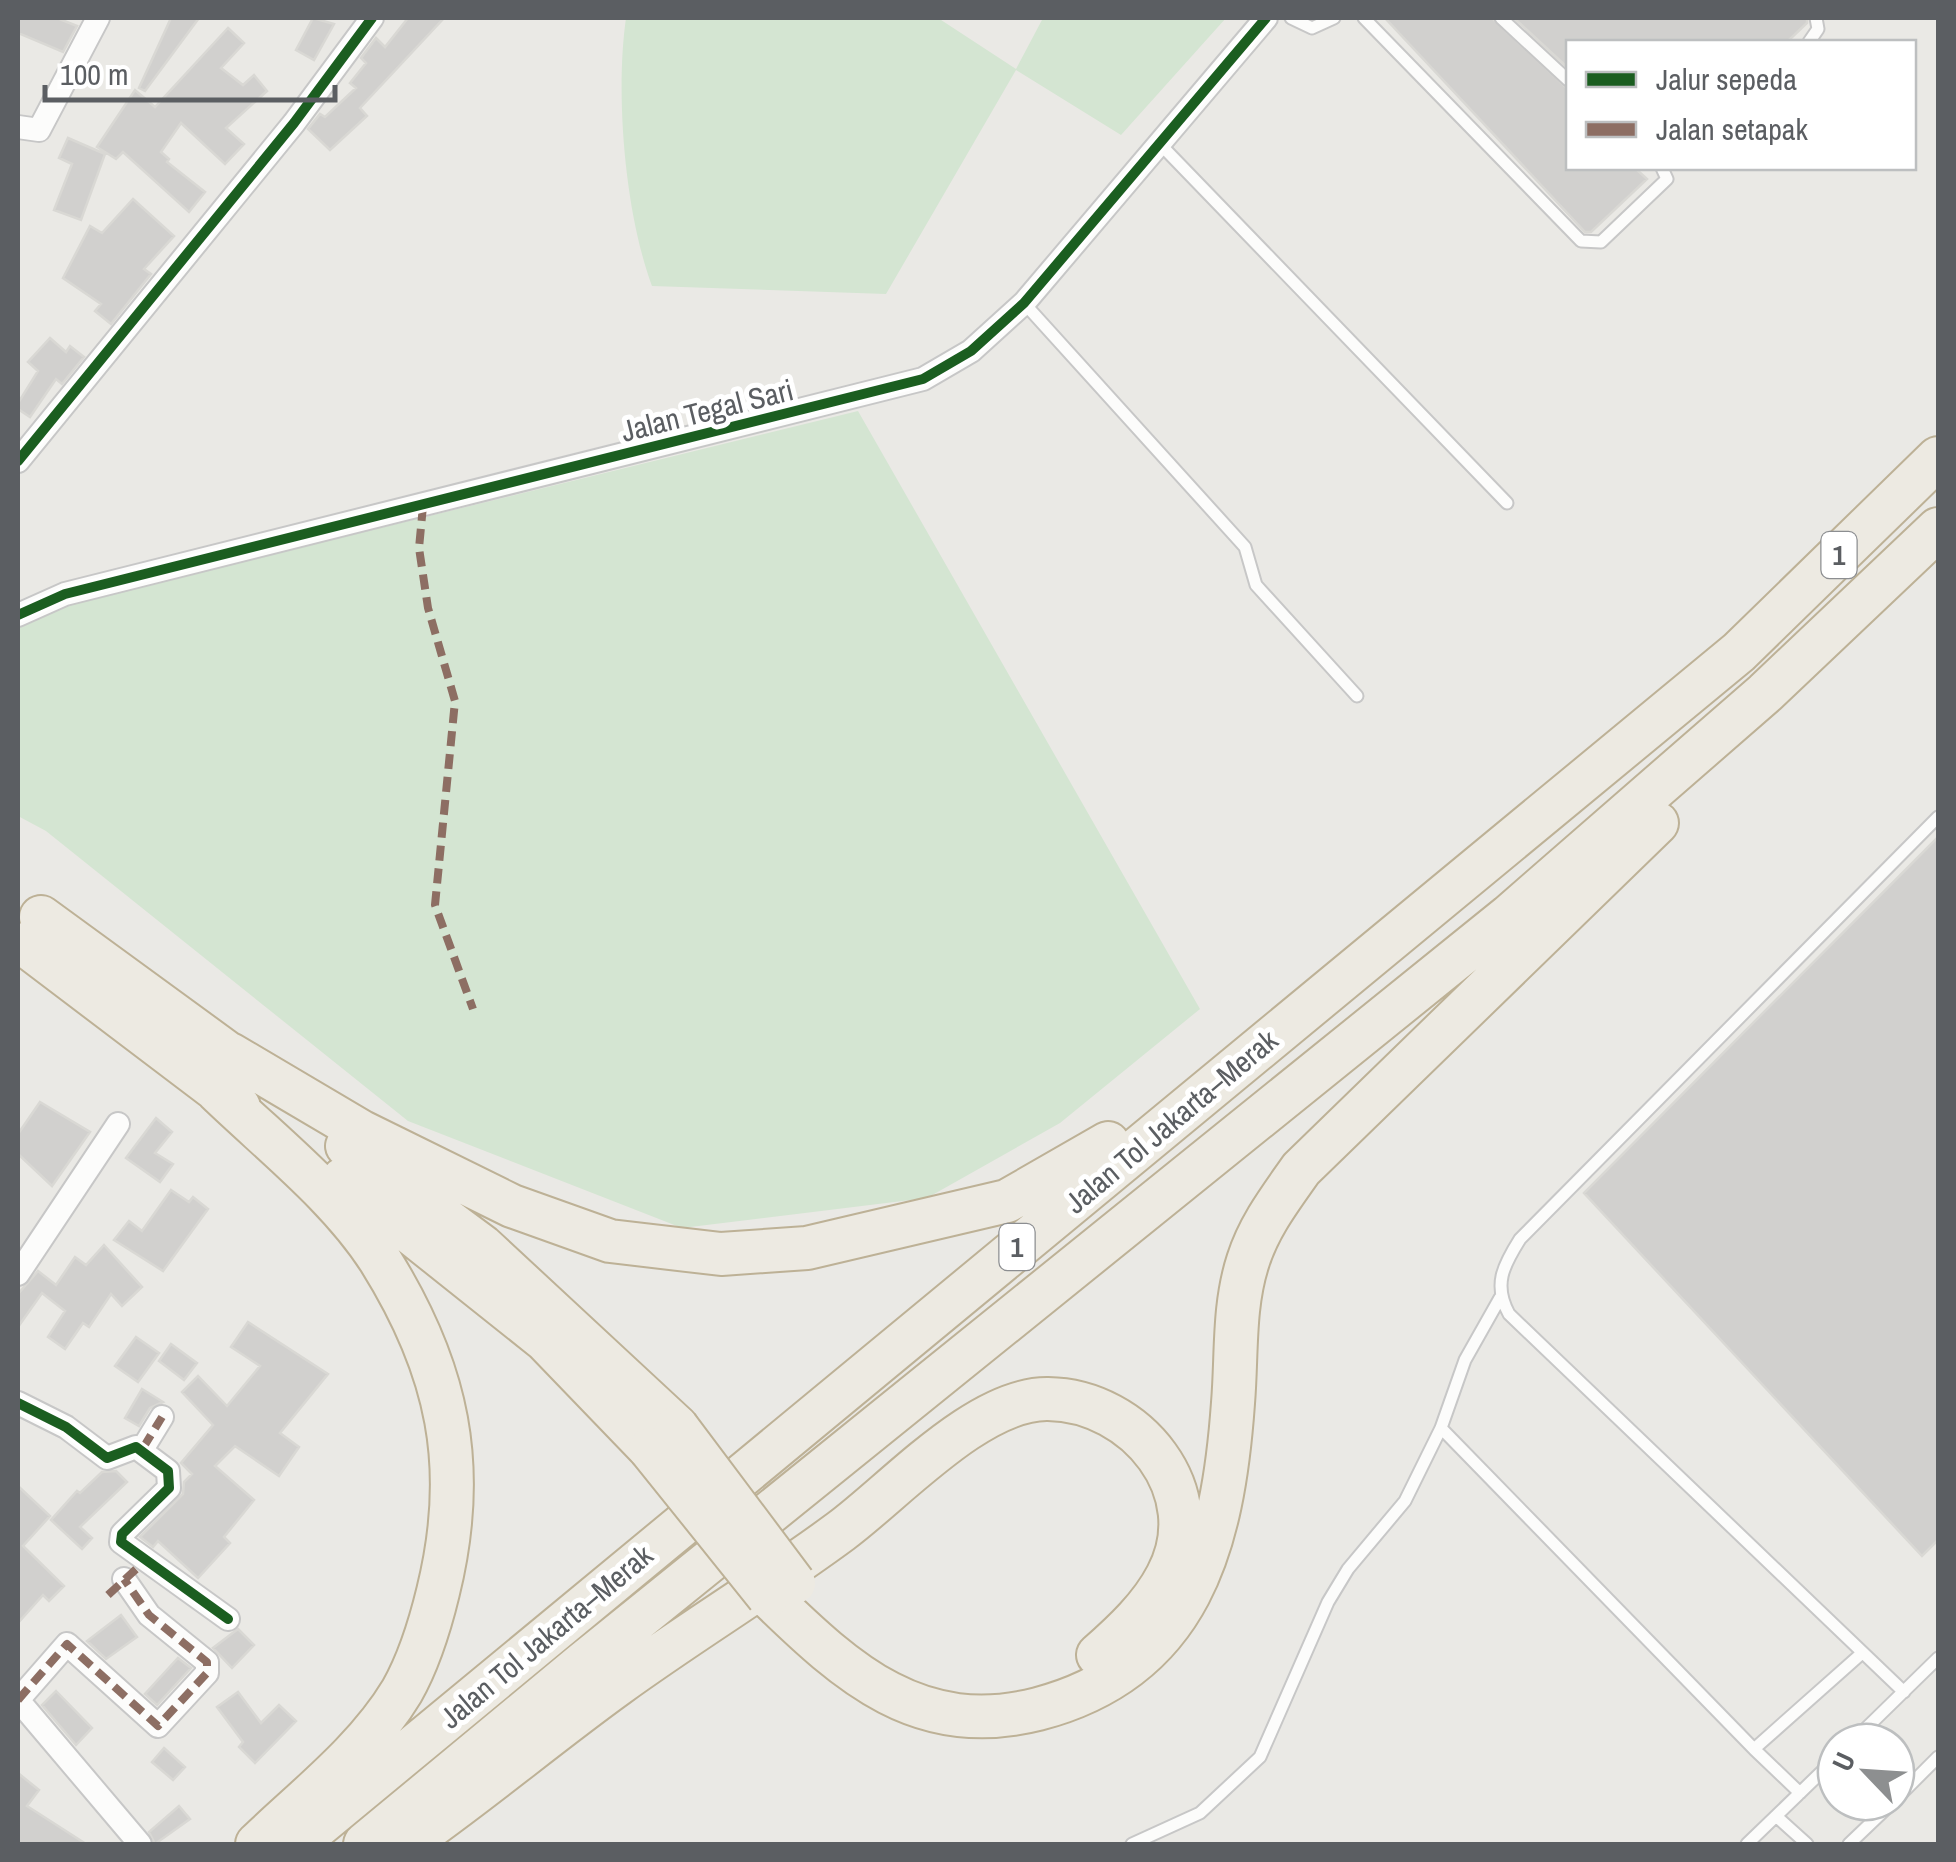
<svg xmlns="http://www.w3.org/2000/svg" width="1956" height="1862" viewBox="0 0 1956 1862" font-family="'Archivo Narrow',sans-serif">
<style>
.green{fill:#d4e5d2}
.building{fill:#d1d0ce;stroke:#d9d8d4;stroke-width:2.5}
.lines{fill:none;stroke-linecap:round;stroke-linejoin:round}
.service-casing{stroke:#c7c7c7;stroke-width:15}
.minor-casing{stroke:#c7c7c7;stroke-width:26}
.motorway-casing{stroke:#bdb196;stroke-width:46}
.service{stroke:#fcfcfb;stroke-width:11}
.minor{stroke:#fcfcfb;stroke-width:22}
.motorway{stroke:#edeae2;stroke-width:42}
.motorway-bridge-casing{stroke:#bdb196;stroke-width:46;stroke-linecap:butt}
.motorway-bridge{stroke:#edeae2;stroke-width:42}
.quiet{stroke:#8d6e63;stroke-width:8;stroke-dasharray:15 8;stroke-linecap:butt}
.cycleway-casing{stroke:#fff;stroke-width:16}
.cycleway{stroke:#1b5e20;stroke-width:10}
.labels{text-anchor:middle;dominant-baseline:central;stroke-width:10;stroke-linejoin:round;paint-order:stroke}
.shield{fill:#fff;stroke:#8c8e91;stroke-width:2.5}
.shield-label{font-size:28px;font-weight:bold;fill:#5b5e62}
.street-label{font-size:30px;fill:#5b5e62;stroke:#fff}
</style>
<rect width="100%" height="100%" fill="#eae9e5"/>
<path class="green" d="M626,18H938L1016,69L1043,18H1226L1121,135L1016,70L886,294L652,286C625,213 615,95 626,18Z
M858,411L1200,1009L1060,1123L927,1198L682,1228L408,1121L46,831L18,816V629L49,609Z"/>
<path class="building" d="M18,18H57L77,26L63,52L18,33Z
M171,18H199L145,91L139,88Z
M313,18L334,24L314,60L296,50Z
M408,18H444L360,108L367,116L330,150L308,129L320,114L325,117L356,88L350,83L366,63L361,58L376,38L385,47Z
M1385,18H1492L1568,89V168H1635L1647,179L1591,232H1585Z
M1514,18H1807V23L1787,42H1568V68Z
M228,28L244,43L221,68L243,85L254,75L267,91L226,128L244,144L225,164L181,123L161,152L169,159L167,162L205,192L189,212L123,152L116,159L97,147L135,90L155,107Z
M68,138L105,154L81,220L54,210L72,164L59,158Z
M133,199L174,236L144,269L151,274L111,324L95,311L101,304L63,278L90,226L102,233Z
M50,338L66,352L70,346L84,357L62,384L56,379L30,417L18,409V403L38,371L28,362Z
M1938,837V1540L1922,1556L1584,1193Z
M40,1102L90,1132L52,1186L18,1154V1134Z
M156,1118L172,1132L155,1153L173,1164L160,1182L126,1158Z
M171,1190L189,1202L193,1197L208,1209L163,1271L114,1240L129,1221L142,1231Z
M104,1245L142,1287L122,1306L111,1294L89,1327L83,1323L65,1349L48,1337L65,1311L42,1293L18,1327V1294L38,1271L56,1285L75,1257L86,1265Z
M248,1322L328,1374L280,1433L299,1447L279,1476L235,1446L215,1466L254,1500L224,1537L230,1543L198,1578L158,1541L153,1547L140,1537L183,1494L184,1482L192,1474L181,1463L213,1425L182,1392L198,1376L227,1406L260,1366L231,1347Z
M136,1337L159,1353L138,1382L115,1366Z
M171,1344L197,1363L184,1380L159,1361Z
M142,1389L163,1402L150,1408L139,1426L125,1418Z
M116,1471L127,1482L80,1527L92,1538L82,1549L51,1520L77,1491L80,1493L102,1472Z
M18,1486L50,1516L23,1546L64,1586L49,1601L43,1595L18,1623Z
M121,1615L137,1637L106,1659L87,1641Z
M238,1629L254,1645L232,1668L213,1648Z
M178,1658L191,1668L157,1705L145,1694Z
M56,1691L92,1728L76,1745L42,1705Z
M238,1692L261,1723L279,1705L296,1721L255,1763L239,1747L243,1742L217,1707Z
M164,1748L185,1767L173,1780L152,1762Z
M18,1773L39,1790L27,1806L86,1844H18Z
M179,1806L190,1819L155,1844L149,1832Z"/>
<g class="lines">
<defs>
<path id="service" d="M1291,18L1312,28L1334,18
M1364,18L1581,241L1601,242L1667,179L1662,168
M1501,18L1568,80
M1809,42L1818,29L1816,18
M1161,145L1507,503
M1024,303L1245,547L1256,585L1357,696
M1441,1428L1754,1749L1861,1654
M1904,1692L1509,1314C1493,1285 1503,1266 1520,1239L1938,817
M1852,1742L1938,1658
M1754,1749L1800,1793
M1896,1799L1938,1757
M1776,1816L1807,1844
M1132,1844L1200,1813L1260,1757L1328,1602L1348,1569L1405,1501L1441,1428L1465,1360L1500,1298
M1747,1844L1836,1758
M1849,1844L1893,1802"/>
<path id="minor" d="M18,127L39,130L98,18
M18,461L294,123L372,18
M18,615L65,594L923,379L971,351L1024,303L1266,18
M18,1274L118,1124
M18,1403L66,1427L107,1458L136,1447L168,1471L169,1488L122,1534L121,1542L228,1619
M143,1448L162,1417
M18,1700L67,1644L158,1726L207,1673V1662L149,1615L124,1579
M18,1700L140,1844"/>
<path id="motorway" d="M41,917L252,1071
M24,944L239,1107
M230,1054L362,1132L512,1206L610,1241L721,1254L807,1248L1007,1201L1108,1143
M217,1091C272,1144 339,1196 380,1260C448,1369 469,1467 438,1592C430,1625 419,1661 402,1691C366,1751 306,1797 257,1844
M347,1146L482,1246L677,1427
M343,1179L545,1340L650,1449
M768,1596C848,1674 920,1739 1038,1709C1191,1669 1223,1544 1233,1403C1237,1355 1233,1307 1248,1261C1259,1226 1280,1199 1301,1169L1657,823
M296,1844L1739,652L1938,458
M365,1844L581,1665L1509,916L1765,693L1938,529
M406,1844C478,1794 545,1737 617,1685C690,1632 768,1585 841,1531C895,1491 978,1398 1048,1399C1136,1400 1212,1492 1167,1576C1151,1607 1123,1633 1098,1655"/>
</defs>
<use href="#service" class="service-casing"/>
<use href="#minor" class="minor-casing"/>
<use href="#motorway" class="motorway-casing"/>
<use href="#service" class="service"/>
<use href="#minor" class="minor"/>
<use href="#motorway" class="motorway"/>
<defs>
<path id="motorway-bridge" d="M677,1427L794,1583
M650,1449L768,1596"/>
</defs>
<use href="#motorway-bridge" class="motorway-bridge-casing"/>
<use href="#motorway-bridge" class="motorway-bridge"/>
<path class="quiet" d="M423,506L419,548L428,608L455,701L435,905L473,1009
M143,1448L162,1417
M108,1595L146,1560
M18,1700L67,1644L158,1726L207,1673V1662L149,1615L124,1579"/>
<defs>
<path id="cycleway" d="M18,461L294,123L372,18
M18,615L65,594L923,379L971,351L1024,303L1266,18
M18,1403L66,1427L107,1458L136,1447L168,1471L169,1488L122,1534L121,1542L228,1619"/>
</defs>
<use href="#cycleway" class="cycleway-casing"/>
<use href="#cycleway" class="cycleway"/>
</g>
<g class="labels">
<g class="shield">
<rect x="1821.5" y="532" width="35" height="46" rx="8"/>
<rect x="999.5" y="1224" width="35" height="46" rx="8"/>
</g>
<g class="shield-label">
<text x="1839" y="555">1</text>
<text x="1017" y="1247">1</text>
</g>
<g class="street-label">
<text transform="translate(707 410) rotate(-14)">Jalan Tegal Sari</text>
<text transform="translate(1171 1121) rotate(-40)">Jalan Tol Jakarta–Merak</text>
<text transform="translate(546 1636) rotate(-40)">Jalan Tol Jakarta–Merak</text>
</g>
</g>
<rect width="1956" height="1862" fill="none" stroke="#5b5e62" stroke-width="40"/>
<rect x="1566" y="40" width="350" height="130" fill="#ffffff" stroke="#bdbfc0" stroke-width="2.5"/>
<rect x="1586" y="72" width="50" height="15" fill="#1b5e20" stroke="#bdbfc0" stroke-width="2.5"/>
<text x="1656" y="90" font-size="30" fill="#5b5e62">Jalur sepeda</text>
<rect x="1586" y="122" width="50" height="15" fill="#8d6e63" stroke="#bdbfc0" stroke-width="2.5"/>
<text x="1656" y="140" font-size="30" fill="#5b5e62">Jalan setapak</text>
<g transform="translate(1866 1772) rotate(295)"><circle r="48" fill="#ffffff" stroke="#bdbfc0" stroke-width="2.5"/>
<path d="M0-8L18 38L0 25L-18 38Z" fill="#8d8f90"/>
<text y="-15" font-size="28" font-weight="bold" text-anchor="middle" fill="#5b5e62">U</text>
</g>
<path d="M45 85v15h290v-15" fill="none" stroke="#5b5e62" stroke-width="5"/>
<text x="60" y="85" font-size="30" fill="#5b5e62" stroke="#ffffff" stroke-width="8" paint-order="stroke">100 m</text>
</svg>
